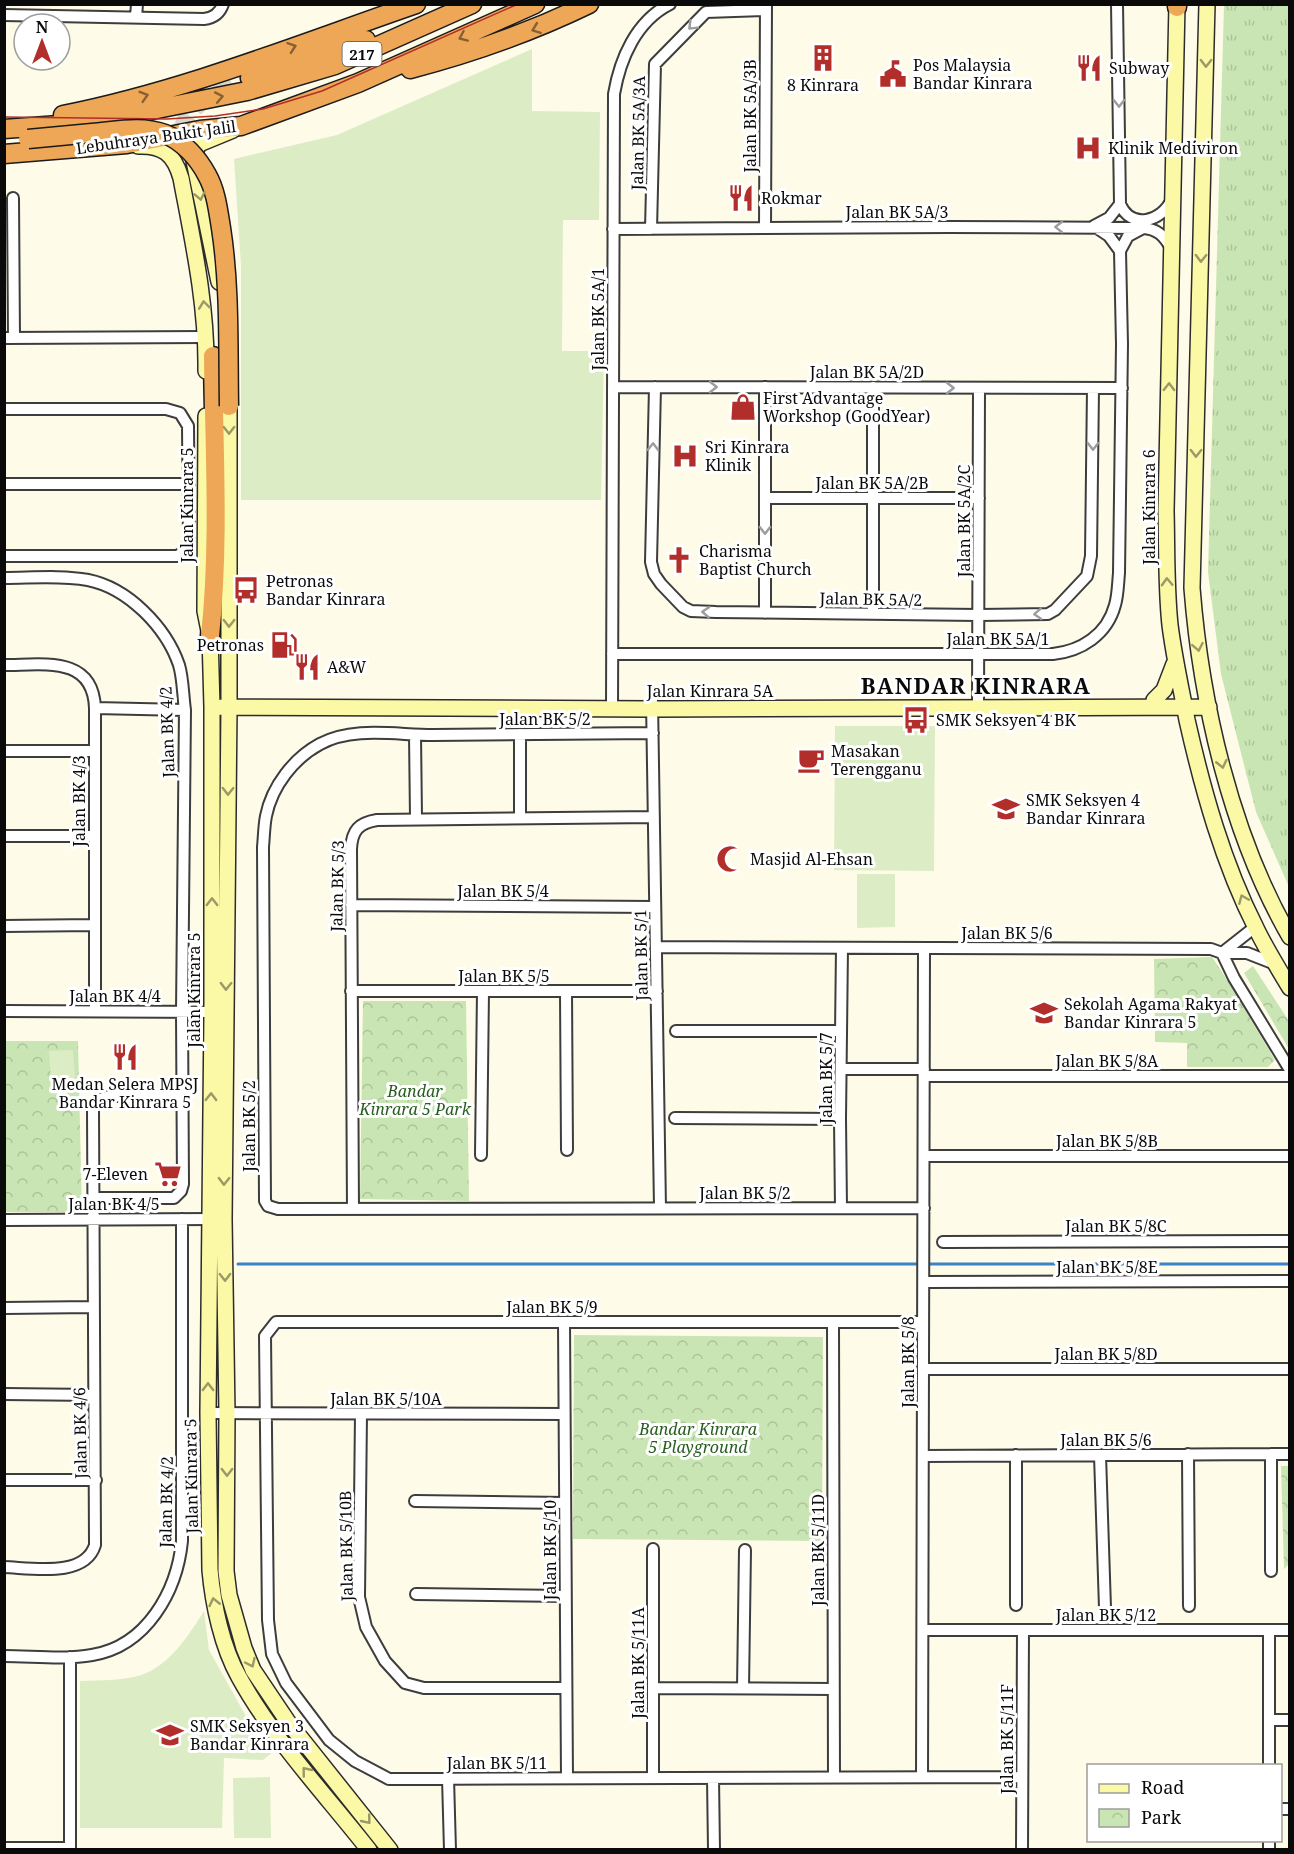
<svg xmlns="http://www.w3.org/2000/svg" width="1294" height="1854" viewBox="0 0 1294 1854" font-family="'Noto Serif',serif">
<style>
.grass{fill:url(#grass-tufts)}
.park{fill:url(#park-crowns)}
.pitch{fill:#dcedc6}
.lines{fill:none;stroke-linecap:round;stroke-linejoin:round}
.stream{stroke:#3a83c6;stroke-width:3}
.highway-tunnel{stroke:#d9d7c7;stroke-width:18;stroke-dasharray:18 9;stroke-linecap:butt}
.street-casing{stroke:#3d3d3d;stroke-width:14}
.secondary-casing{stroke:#2c2c2c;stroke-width:18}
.highway-casing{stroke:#1b1b1b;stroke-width:21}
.street{stroke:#fff;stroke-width:10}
.secondary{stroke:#fbf8a6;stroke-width:15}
.highway{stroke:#eda756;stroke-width:18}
.tram{stroke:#b22e2a;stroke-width:1.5}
.highway-bridge-casing{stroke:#1b1b1b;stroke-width:21;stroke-linecap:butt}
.highway-bridge{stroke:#eda756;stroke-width:18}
.oneway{stroke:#9d9d9d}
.oneway2{stroke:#876034}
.oneway3{stroke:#9b9968}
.labels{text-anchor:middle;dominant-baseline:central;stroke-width:6;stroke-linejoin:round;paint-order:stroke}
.shield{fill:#fff;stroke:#545454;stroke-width:1.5}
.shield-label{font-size:15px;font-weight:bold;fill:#0a0a0a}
.poi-label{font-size:16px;fill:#0a0a0a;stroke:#fff;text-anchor:start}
.street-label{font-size:16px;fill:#0a0a0a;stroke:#fff}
.park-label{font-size:16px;font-style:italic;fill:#275d1f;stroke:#fff}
.district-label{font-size:22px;font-weight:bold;letter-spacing:1.5px;fill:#0a0a0a;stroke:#fff}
</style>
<defs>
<pattern id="grass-tufts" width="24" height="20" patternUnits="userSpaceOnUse" patternTransform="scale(1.5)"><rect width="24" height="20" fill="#cae5b4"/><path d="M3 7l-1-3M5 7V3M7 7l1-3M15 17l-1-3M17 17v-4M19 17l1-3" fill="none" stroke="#acc399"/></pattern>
<pattern id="park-crowns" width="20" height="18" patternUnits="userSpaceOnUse" patternTransform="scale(1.5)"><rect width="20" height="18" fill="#cae5b4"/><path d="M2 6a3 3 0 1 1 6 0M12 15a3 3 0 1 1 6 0" fill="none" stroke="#acc399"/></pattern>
</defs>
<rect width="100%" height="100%" fill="#fefbe8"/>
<path class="grass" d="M1224,5H1289V887L1256,812L1221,674L1208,572Z"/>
<path class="park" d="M1212,957L1226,978L1275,1060L1268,1067H1187V1043L1155,1042L1154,959Z
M1253,966L1289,1021V1049L1244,973Z
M363,1001H466L469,1201L360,1199Z
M4,1041H78L82,1212H5Z
M574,1335L823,1337L822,1541L573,1539Z
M1281,1466H1290L1289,1564L1284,1569Z"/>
<path class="pitch" d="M532,49V111L600,112L599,220H563L562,351H604L601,500H241V266L234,159L337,135Z
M835,726H935L934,871L834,870Z
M857,874H895V927L857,928Z
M73,1050L76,1092L52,1094L49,1051Z
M204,1611L209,1650L247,1718L273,1752L263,1760L224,1758L222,1828H80V1681C100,1680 122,1681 141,1675C169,1666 189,1635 204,1611Z
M270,1777L271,1838H234L233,1778Z"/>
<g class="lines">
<path class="stream" d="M238,1264H920
M927,1264H1290"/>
<path class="highway-tunnel" d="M188,185C185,170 177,150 181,134C188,101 222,87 250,78"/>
<defs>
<path id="street" d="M1117,4L1120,204C1131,230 1162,222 1172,199
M4,15L204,19C213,18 220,13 223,4
M136,17L137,4
M13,198L14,338
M1094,226L1109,218L1120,204
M765,228L766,4
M1097,228L1109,236L1120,251
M613,229L949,227L1143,228C1158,229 1164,236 1171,248
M651,229L655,64L706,12L766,10
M4,338L206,337
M613,387L1122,388
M655,387L651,562L654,574L661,584L683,607L691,611L716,612L979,615L1048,614L1055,610L1087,576L1091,556L1093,388
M765,387V613
M873,387V614
M4,409H166L180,413L188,426L189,542L184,552L177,556H4
M4,484H189
M765,498H979
M4,578C31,578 61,575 88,580C128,588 166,627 179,665C183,678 183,696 185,710L182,1012L183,1184L181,1191L174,1198H93
M612,654H1053C1081,651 1107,635 1115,605C1118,595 1118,583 1119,573L1122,344L1120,251L1128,236L1143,228
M4,665C43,665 93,655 95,708V1011
M652,701L660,1208
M978,707L979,388
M95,708L185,710
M612,709L614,94C620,59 636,21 670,4
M653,733C579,733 506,734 433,735C396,735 353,726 320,744C294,758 272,786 266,816C264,826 264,837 263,847L265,1201L268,1206L278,1209L924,1208
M415,735L416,818
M4,751H94
M520,818V734
M4,836H94
M351,905L655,907
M4,926L94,925
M656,947L1211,949L1222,953L1234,978L1290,1070
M1222,953H1247L1275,964
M1222,953L1255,927
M351,991H657
M566,991L567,1150
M4,1011L217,1012
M676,1031H841
M841,1069H924
M924,1076H1290
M675,1118L840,1119
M481,1155L483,991
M924,1156H1290
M841,1208L840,1119L842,948
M353,1209L351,849C352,830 359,823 377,820L654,817
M4,1220L214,1219
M943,1242L1290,1241
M924,1282L1290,1281
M4,1308L93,1307
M564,1322L567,1778
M833,1322L834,1777
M923,1322H276L265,1336L268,1620L272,1654L286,1683L329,1740L355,1761L389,1779L1022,1777
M923,1369H1290
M4,1394L94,1395
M208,1413L564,1414
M361,1414L359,1597L366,1627L385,1661L405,1683L424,1688H566
M1188,1454L1189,1606
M1271,1454V1571
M1100,1455L1105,1608
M923,1456L1290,1454
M4,1480H96
M415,1501L565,1503
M653,1549V1778
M4,1567C32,1568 85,1578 95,1545L93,1109L99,1099L110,1096H182
M416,1594L565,1596
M1016,1605V1455
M923,1630H1290
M4,1656C33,1656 64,1660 92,1655C147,1646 177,1591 182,1541V1219
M70,1657V1850
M653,1688L833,1689
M743,1688L745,1550
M1269,1720H1290
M1269,1766V1630
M922,1777L924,948
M448,1778L450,1850
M713,1778L714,1850
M1280,1809H1290
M1269,1840V1850
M4,1848H70
M1022,1850L1023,1630"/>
<path id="secondary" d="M1177,4L1166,511C1167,549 1166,587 1170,625C1174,657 1181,688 1187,720C1203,791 1223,863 1256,928C1266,949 1278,968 1290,988
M1207,4L1192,588C1201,703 1231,835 1290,937
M138,146C163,145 174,154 181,178C193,242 207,305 206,371
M219,282L193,156L199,144L233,130
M229,396V707L224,1219L227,1413L226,1571L229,1595L244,1648L253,1670L288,1722L390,1850
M206,416L205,611L210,636L212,707V1012L208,1413L210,1570C213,1604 222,1647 239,1677C273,1739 325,1794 369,1850
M1154,700L1164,690L1174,664
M219,707L652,709L1209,707"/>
<path id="highway" d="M1177,4V7
M410,69C472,53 531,32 589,4
M250,78L366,40
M63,115C184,91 300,44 416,4
M4,129L87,123L247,91L335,65L472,4
M4,154L127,144L200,130L241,126L358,83L535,4
M210,636C220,543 214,449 213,356"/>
</defs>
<use href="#street" class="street-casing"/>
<use href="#secondary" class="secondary-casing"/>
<use href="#highway" class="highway-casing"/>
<use href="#street" class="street"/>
<use href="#secondary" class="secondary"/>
<use href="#highway" class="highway"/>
<path class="tram" d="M4,117L167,119L215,116L263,109L322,91L518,4"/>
<defs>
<path id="highway-bridge" d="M28,139C49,137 71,135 92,133C116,131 142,125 165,134C183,141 198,158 207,175C216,191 218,210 221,228C230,286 228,346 229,406"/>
</defs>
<use href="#highway-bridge" class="highway-bridge-casing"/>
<use href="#highway-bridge" class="highway-bridge"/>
</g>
<defs><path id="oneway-chevron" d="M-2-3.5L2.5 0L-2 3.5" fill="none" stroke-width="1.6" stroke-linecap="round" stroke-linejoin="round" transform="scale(1.5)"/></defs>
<g class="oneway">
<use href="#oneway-chevron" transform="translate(692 26) rotate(135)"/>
<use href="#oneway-chevron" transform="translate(1119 103) rotate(90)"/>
<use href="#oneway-chevron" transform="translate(1059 227) rotate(-179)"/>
<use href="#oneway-chevron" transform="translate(713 387)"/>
<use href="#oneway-chevron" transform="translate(950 388)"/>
<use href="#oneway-chevron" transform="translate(1093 446) rotate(90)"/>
<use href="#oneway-chevron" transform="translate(653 447) rotate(-89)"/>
<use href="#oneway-chevron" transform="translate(765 530) rotate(90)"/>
<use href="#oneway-chevron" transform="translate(706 612) rotate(-176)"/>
<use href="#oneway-chevron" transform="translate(1038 614) rotate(177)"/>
</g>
<g class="oneway2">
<use href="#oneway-chevron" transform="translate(536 29) rotate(159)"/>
<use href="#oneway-chevron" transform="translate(463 37) rotate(156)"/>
<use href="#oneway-chevron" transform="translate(292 47) rotate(-19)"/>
<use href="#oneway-chevron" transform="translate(144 96) rotate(-17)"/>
<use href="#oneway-chevron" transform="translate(219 97) rotate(-11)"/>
</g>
<g class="oneway3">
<use href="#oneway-chevron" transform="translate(1206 63) rotate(91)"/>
<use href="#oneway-chevron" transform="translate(200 196) rotate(78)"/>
<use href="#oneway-chevron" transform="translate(1201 258) rotate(91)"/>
<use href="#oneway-chevron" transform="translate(204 305) rotate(-97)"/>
<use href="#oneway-chevron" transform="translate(1169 387) rotate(-89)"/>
<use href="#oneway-chevron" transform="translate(229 430) rotate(90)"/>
<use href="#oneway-chevron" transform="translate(1196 453) rotate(91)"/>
<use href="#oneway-chevron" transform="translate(1167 582) rotate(-92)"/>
<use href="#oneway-chevron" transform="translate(229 623) rotate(90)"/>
<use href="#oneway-chevron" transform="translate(1198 647) rotate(79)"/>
<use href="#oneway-chevron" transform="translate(1222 764) rotate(77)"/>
<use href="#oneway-chevron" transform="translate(228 791) rotate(91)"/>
<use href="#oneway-chevron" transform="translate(1243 899) rotate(-113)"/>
<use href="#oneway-chevron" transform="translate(212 902) rotate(-90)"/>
<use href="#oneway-chevron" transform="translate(226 986) rotate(91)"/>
<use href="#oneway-chevron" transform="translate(211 1097) rotate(-89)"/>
<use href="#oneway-chevron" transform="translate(224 1181) rotate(91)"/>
<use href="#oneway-chevron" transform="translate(225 1277) rotate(89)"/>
<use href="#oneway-chevron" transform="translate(208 1387) rotate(-90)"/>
<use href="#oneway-chevron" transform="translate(227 1472) rotate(90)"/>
<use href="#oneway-chevron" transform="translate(214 1602) rotate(-103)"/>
<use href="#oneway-chevron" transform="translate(251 1663) rotate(65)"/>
<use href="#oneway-chevron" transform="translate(306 1771) rotate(-129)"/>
<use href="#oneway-chevron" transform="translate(367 1820) rotate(51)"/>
</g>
<defs>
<symbol id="building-bare" viewBox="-9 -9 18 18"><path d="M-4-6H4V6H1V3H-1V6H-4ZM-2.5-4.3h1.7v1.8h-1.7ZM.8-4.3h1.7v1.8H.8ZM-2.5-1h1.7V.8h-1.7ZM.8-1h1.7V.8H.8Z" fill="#b22e2a" stroke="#fff" stroke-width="2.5" paint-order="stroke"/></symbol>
<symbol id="restaurant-bare" viewBox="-9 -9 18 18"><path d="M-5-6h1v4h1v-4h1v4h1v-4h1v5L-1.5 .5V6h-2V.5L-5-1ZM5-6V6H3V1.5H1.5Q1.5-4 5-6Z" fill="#b22e2a" stroke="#fff" stroke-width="2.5" paint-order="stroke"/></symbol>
<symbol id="civic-bare" viewBox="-9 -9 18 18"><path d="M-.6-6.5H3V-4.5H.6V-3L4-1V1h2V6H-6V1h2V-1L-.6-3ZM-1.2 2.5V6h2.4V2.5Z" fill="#b22e2a" stroke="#fff" stroke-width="2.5" paint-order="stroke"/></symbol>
<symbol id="hospital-bare" viewBox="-9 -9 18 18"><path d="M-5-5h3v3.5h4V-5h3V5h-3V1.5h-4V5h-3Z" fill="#b22e2a" stroke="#fff" stroke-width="2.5" paint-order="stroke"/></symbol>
<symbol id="shop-bare" viewBox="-9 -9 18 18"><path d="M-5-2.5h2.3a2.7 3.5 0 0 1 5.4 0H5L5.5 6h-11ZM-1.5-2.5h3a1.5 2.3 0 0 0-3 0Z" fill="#b22e2a" stroke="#fff" stroke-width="2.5" paint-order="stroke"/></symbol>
<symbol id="church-bare" viewBox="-9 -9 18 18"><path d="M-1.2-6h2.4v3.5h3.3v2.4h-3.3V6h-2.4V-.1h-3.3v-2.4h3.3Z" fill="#b22e2a" stroke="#fff" stroke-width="2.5" paint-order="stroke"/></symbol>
<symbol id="bus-bare" viewBox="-9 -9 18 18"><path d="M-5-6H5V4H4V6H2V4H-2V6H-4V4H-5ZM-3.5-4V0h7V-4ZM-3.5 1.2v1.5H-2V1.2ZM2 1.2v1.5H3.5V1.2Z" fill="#b22e2a" stroke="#fff" stroke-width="2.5" paint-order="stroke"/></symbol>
<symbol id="fuel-bare" viewBox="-9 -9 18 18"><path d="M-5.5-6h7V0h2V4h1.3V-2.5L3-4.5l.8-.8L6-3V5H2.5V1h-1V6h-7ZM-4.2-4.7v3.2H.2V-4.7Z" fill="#b22e2a" stroke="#fff" stroke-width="2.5" paint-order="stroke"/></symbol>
<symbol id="cafe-bare" viewBox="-9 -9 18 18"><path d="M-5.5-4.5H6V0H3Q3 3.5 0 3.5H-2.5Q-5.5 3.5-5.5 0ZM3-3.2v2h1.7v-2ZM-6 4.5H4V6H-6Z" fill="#b22e2a" stroke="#fff" stroke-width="2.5" paint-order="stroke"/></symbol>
<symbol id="school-bare" viewBox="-9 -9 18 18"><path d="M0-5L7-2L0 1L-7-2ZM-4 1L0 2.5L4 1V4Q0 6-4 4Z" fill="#b22e2a" stroke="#fff" stroke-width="2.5" paint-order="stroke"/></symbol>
<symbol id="mosque-bare" viewBox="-9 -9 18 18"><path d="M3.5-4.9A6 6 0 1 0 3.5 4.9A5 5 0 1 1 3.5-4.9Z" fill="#b22e2a" stroke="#fff" stroke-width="2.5" paint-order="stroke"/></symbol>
<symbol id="supermarket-bare" viewBox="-9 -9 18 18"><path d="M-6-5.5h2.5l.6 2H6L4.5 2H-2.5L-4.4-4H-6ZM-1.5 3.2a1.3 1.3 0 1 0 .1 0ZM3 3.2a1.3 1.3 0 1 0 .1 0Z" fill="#b22e2a" stroke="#fff" stroke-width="2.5" paint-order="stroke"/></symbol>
</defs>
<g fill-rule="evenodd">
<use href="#building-bare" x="804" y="39" width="38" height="38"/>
<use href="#restaurant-bare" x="1070" y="49" width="38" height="38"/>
<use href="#civic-bare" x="874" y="55" width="38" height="38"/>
<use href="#hospital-bare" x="1069" y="129" width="38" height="38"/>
<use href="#restaurant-bare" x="722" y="179" width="38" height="38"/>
<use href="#shop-bare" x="724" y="388" width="38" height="38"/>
<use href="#hospital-bare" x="666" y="437" width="38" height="38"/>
<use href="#church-bare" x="660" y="541" width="38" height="38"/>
<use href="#bus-bare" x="227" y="571" width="38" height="38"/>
<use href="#fuel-bare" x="265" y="626" width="38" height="38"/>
<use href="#restaurant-bare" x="288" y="648" width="38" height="38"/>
<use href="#bus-bare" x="897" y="701" width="38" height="38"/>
<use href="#cafe-bare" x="792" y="741" width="38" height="38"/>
<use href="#school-bare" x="987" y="790" width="38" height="38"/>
<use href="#mosque-bare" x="711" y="840" width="38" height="38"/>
<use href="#school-bare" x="1025" y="994" width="38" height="38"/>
<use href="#restaurant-bare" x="106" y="1038" width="38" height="38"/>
<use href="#supermarket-bare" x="149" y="1155" width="38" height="38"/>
<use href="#school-bare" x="151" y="1716" width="38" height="38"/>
</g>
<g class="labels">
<rect class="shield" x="342.5" y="42" width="39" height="24" rx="4.5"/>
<g class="shield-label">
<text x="362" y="54">217</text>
</g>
<g class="poi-label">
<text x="913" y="65">Pos Malaysia<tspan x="913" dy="18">Bandar Kinrara</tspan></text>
<text x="1109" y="68">Subway</text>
<text x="823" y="85" text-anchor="middle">8 Kinrara</text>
<text x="1108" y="148">Klinik Mediviron</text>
<text x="761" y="198">Rokmar</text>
<text x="763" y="398">First Advantage<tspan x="763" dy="18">Workshop (GoodYear)</tspan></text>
<text x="705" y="447">Sri Kinrara<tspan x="705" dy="18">Klinik</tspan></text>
<text x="699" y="551">Charisma<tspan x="699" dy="18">Baptist Church</tspan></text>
<text x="266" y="581">Petronas<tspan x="266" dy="18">Bandar Kinrara</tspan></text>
<text x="264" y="645" text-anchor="end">Petronas</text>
<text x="327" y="667">A&amp;W</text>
<text x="936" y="720">SMK Seksyen 4 BK</text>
<text x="831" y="751">Masakan<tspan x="831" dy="18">Terengganu</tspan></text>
<text x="1026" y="800">SMK Seksyen 4<tspan x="1026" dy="18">Bandar Kinrara</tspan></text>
<text x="750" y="859">Masjid Al-Ehsan</text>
<text x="1064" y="1004">Sekolah Agama Rakyat<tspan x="1064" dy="18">Bandar Kinrara 5</tspan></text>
<text x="125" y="1084" text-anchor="middle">Medan Selera MPSJ<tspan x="125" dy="18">Bandar Kinrara 5</tspan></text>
<text x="148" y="1174" text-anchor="end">7-Eleven</text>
<text x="190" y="1726">SMK Seksyen 3<tspan x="190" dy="18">Bandar Kinrara</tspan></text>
</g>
<g class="street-label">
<text transform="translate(750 116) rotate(-90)">Jalan BK 5A/3B</text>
<text transform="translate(638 133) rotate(-89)">Jalan BK 5A/3A</text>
<text transform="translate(156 137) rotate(-8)">Lebuhraya Bukit Jalil</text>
<text x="897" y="212">Jalan BK 5A/3</text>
<text transform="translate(598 319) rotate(-90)">Jalan BK 5A/1</text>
<text x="867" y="372">Jalan BK 5A/2D</text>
<text x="872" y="483">Jalan BK 5A/2B</text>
<text transform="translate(187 505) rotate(-90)">Jalan Kinrara 5</text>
<text transform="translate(1149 507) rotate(-90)">Jalan Kinrara 6</text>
<text transform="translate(964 521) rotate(-90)">Jalan BK 5A/2C</text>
<text transform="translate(871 599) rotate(1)">Jalan BK 5A/2</text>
<text x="998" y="639">Jalan BK 5A/1</text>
<text x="710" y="691">Jalan Kinrara 5A</text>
<text x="545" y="719">Jalan BK 5/2</text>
<text transform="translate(167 732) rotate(-92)">Jalan BK 4/2</text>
<text transform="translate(79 801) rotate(-90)">Jalan BK 4/3</text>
<text transform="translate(337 886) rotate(-89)">Jalan BK 5/3</text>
<text x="503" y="891">Jalan BK 5/4</text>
<text x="1007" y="933">Jalan BK 5/6</text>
<text transform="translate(641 955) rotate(-91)">Jalan BK 5/1</text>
<text x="504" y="976">Jalan BK 5/5</text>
<text transform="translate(194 990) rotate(-90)">Jalan Kinrara 5</text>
<text x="115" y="996">Jalan BK 4/4</text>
<text x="1107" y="1061">Jalan BK 5/8A</text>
<text transform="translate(826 1078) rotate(-90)">Jalan BK 5/7</text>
<text transform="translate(249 1126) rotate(-90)">Jalan BK 5/2</text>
<text x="1107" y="1141">Jalan BK 5/8B</text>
<text x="745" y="1193">Jalan BK 5/2</text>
<text x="114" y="1204">Jalan BK 4/5</text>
<text x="1116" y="1226">Jalan BK 5/8C</text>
<text x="1107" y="1267">Jalan BK 5/8E</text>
<text x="552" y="1307">Jalan BK 5/9</text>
<text x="1106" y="1354">Jalan BK 5/8D</text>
<text transform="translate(908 1362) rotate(-90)">Jalan BK 5/8</text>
<text x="386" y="1399">Jalan BK 5/10A</text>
<text transform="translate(80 1433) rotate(-91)">Jalan BK 4/6</text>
<text x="1106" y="1440">Jalan BK 5/6</text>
<text transform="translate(191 1476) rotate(-91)">Jalan Kinrara 5</text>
<text transform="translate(166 1502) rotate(-89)">Jalan BK 4/2</text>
<text transform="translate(346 1546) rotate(-91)">Jalan BK 5/10B</text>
<text transform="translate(550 1550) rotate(-90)">Jalan BK 5/10</text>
<text transform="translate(818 1550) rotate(-90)">Jalan BK 5/11D</text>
<text x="1106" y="1615">Jalan BK 5/12</text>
<text transform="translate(638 1663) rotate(-90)">Jalan BK 5/11A</text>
<text transform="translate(1007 1739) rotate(-90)">Jalan BK 5/11F</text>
<text x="497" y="1763">Jalan BK 5/11</text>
</g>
<g class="park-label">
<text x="415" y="1091">Bandar<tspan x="415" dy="18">Kinrara 5 Park</tspan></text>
<text x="698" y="1429">Bandar Kinrara<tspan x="698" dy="18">5 Playground</tspan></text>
</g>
<g class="district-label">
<text x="976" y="685">BANDAR KINRARA</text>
</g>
</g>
<rect width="1294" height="1854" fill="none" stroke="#0a0a0a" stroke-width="12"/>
<rect x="1087" y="1764" width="195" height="78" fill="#ffffff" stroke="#9d9d9d" stroke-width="1.5"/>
<rect x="1099" y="1784" width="30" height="9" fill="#fbf8a6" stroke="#9d9d9d" stroke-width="1.5"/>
<text x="1141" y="1794" font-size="18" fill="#0a0a0a">Road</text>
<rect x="1099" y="1809" width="30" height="18" fill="url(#park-crowns)" stroke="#9d9d9d" stroke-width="1.5"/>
<text x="1141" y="1824" font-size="18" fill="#0a0a0a">Park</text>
<g transform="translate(42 42)"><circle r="28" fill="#ffffff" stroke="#9d9d9d" stroke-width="1.5"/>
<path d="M0-4.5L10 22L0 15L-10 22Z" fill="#b22e2a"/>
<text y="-9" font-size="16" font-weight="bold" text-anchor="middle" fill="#0a0a0a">N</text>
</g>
</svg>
